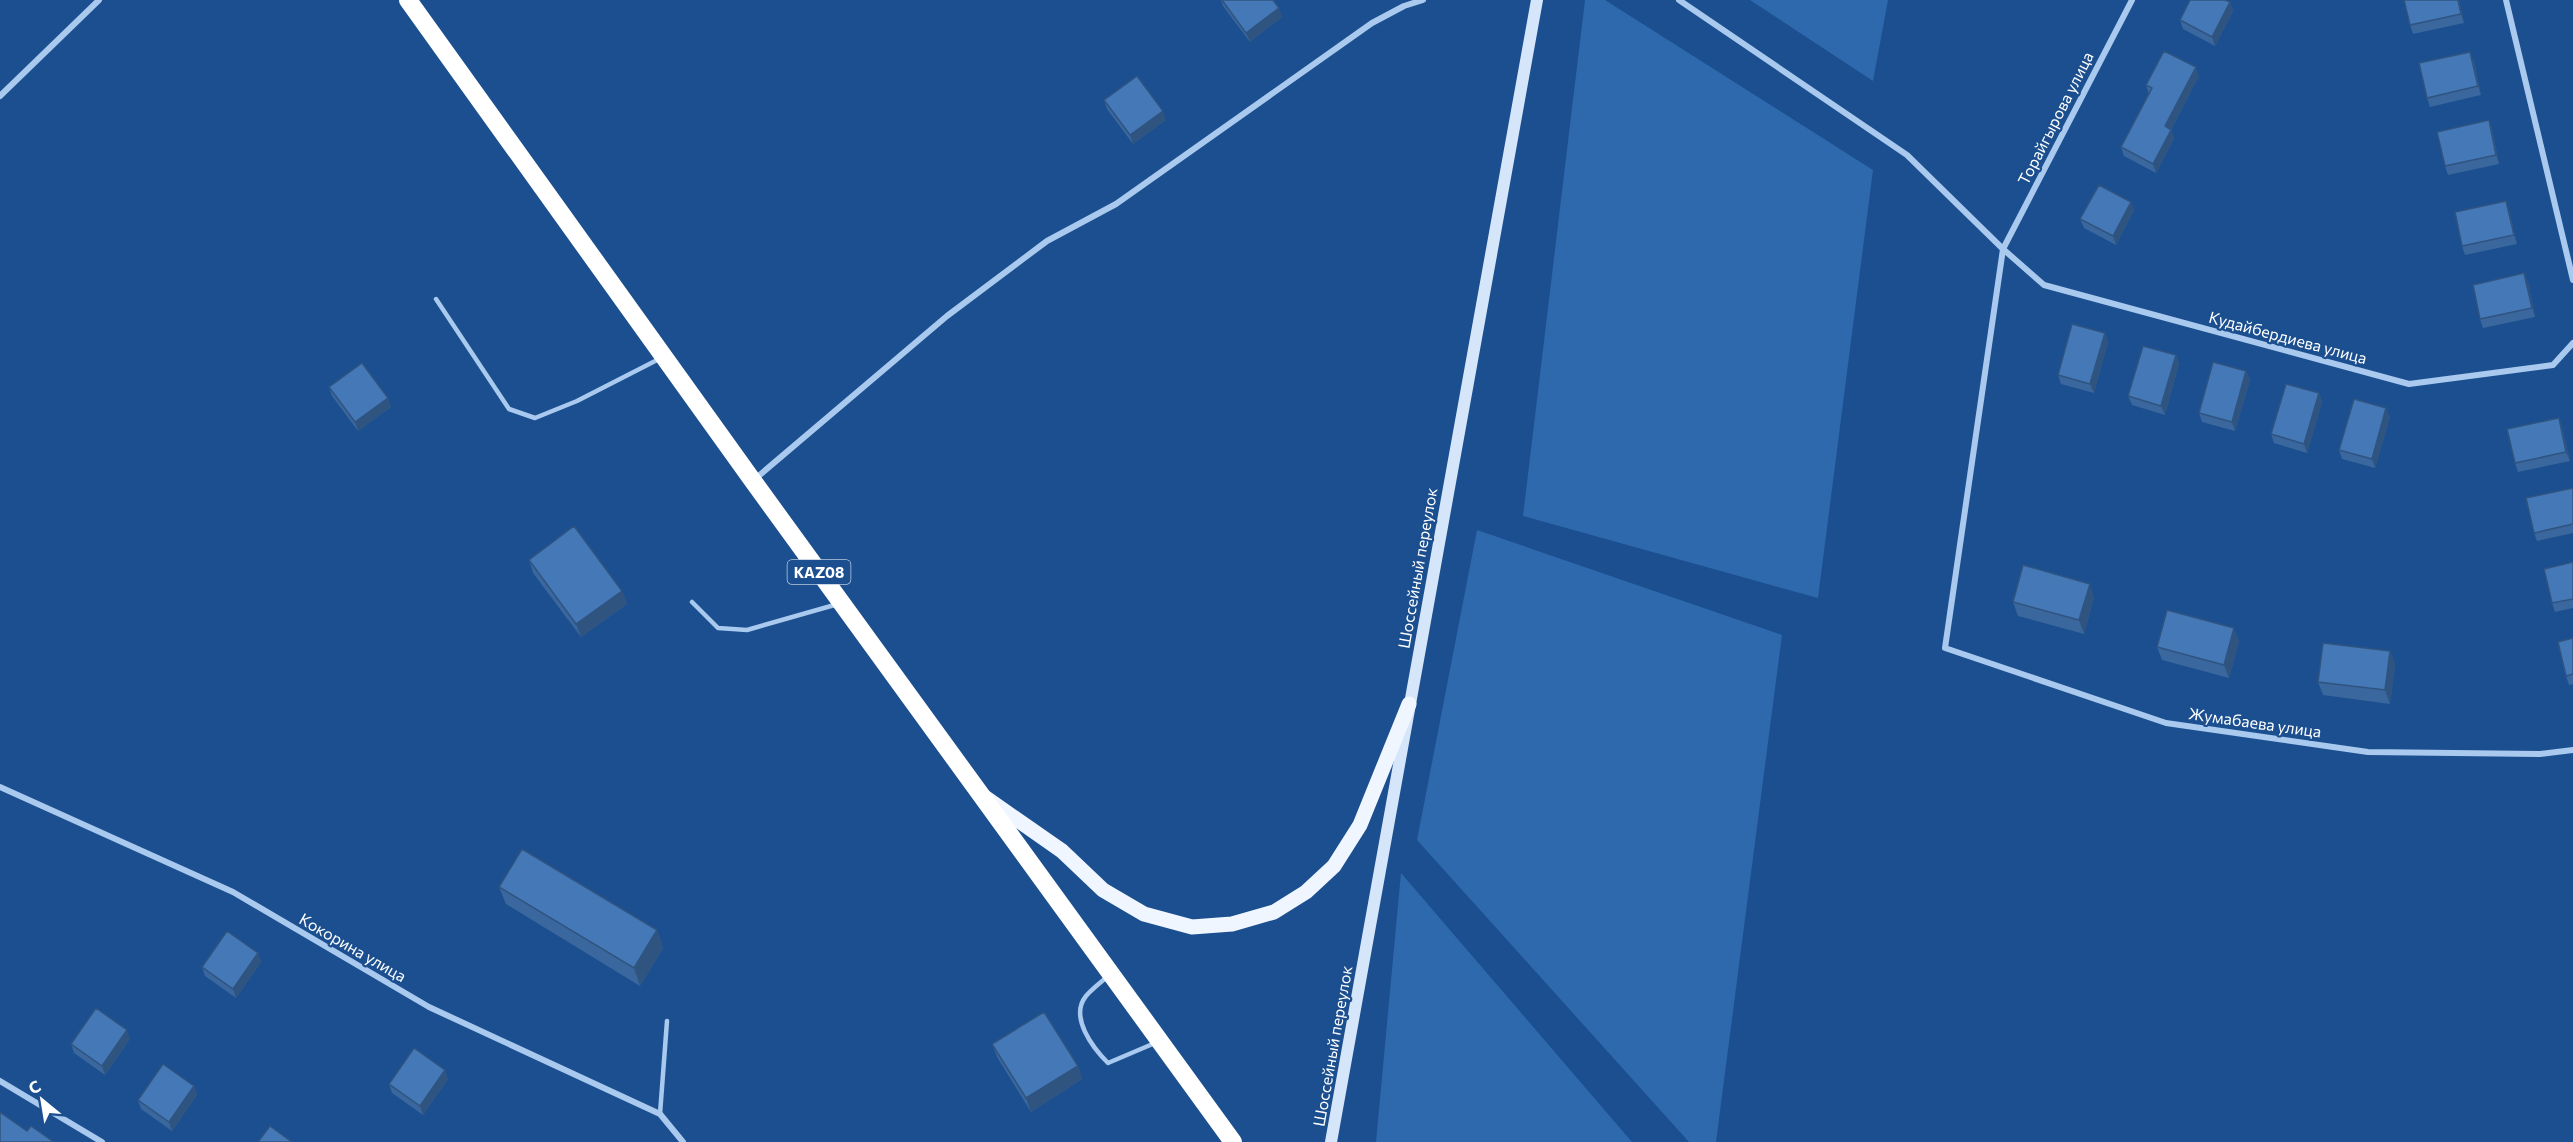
<svg xmlns="http://www.w3.org/2000/svg" width="2573" height="1142" viewBox="0 0 2573 1142" font-family="Commissioner,sans-serif">
<style>
.green{fill:#2e69ad}
.lines{fill:none;stroke-linecap:round;stroke-linejoin:round}
.lane{stroke:#a9c9ee;stroke-width:4.5}
.street{stroke:#a9c9ee;stroke-width:6}
.secondary{stroke:#d6e6fa;stroke-width:12}
.primary{stroke:#f0f6ff;stroke-width:15}
.highway{stroke:#fff;stroke-width:18}
.wall{fill:#3a679d}
.shaded-wall{fill:#305480}
.building{fill:#4478b7;stroke:#305480;stroke-width:1.5}
.labels{text-anchor:middle;dominant-baseline:central;stroke-width:4.5;stroke-linejoin:round;paint-order:stroke}
.shield{fill:#1b4f8f;stroke:#bbcadd;stroke-width:1.5}
.shield-label{font-size:15px;font-weight:bold;fill:#fff}
.street-label{font-size:16px;fill:#fff;stroke:#1b4f8f}
</style>
<rect width="100%" height="100%" fill="#1b4f8f"/>
<path class="green" d="M1585,0H1605L1873,170L1818,598L1523,516Z
M1750,0H1888L1873,81Z
M1477,530L1782,635L1716,1142H1689L1417,840Z
M1401,873L1632,1142H1376Z"/>
<g class="lines">
<path class="lane" d="M436,299L509,409L535,418L577,401L661,358
M692,602L718,628L747,630L838,604
M1107,977C1100,983 1092,989 1086,996C1069,1017 1093,1048 1108,1063L1155,1043
M660,1114L667,1021"/>
<path class="street" d="M1679,0L1907,155L2003,249L2044,285L2409,384L2553,365L2573,343
M2132,0L2003,249L1945,648L2166,723L2368,752L2540,754L2573,750
M2506,0L2573,280
M0,96L99,0
M755,479L947,316L1047,241L1116,204L1372,23L1404,6L1423,0
M0,787L233,892L429,1007L660,1114L683,1142
M0,1081L102,1142"/>
<path class="secondary" d="M1331,1142L1537,0"/>
<path class="primary" d="M986,798L1062,851L1103,890L1144,914L1192,927L1232,924L1274,912L1306,892L1334,866L1360,825L1409,704"/>
<path class="highway" d="M408,0L753,481L1233,1142"/>
</g>
<path class="wall" d="M1221,0H1273L1282,17L1250,42L1223,6Z
M2404,0H2459L2464,23L2413,34L2410,25Z
M2230,2L2233,11L2215,46L2183,29L2180,20Z
M2474,61L2481,95L2430,107L2427,98Z
M2199,76L2171,130L2174,139L2156,173L2124,156L2121,147L2149,94L2146,85Z
M1104,100L1166,120L1133,144L1107,109Z
M2489,120L2492,129L2499,164L2448,175L2445,166Z
M2134,210L2116,245L2084,228L2080,219Z
M2509,210L2517,244L2465,255L2462,246Z
M2528,282L2535,317L2483,328L2480,319Z
M2105,333L2108,342L2094,393L2061,384L2058,375Z
M2176,355L2179,364L2165,415L2132,405L2128,396Z
M2246,371L2250,380L2235,431L2202,422L2199,413Z
M329,387L391,407L358,431L332,396Z
M2319,393L2322,402L2307,453L2274,443L2271,434Z
M2390,417L2375,468L2342,459L2339,450Z
M2562,427L2570,461L2518,472L2515,463Z
M2573,488V533L2537,541L2534,533Z
M529,560L622,591L627,604L581,637L533,573Z
M2573,562V608L2555,612L2552,603Z
M2094,597L2084,634L2018,616L2013,602Z
M2573,638V684L2569,685L2566,676Z
M2239,641L2229,678L2162,660L2157,647Z
M2390,651L2395,664L2390,704L2323,695L2318,682Z
M499,887L657,930L663,948L640,986L506,904Z
M258,953L261,962L236,998L205,976L202,967Z
M130,1039L105,1075L74,1053L71,1044Z
M992,1044L1078,1066L1082,1079L1031,1112L997,1057Z
M448,1079L423,1115L392,1093L389,1084Z
M194,1086L197,1095L172,1131L141,1109L138,1100Z"/>
<path class="shaded-wall" d="M2458,0H2459L2464,23L2461,14Z
M2230,2L2233,11L2215,46L2212,37Z
M1279,8L1282,17L1250,42L1246,33Z
M2470,52L2474,61L2481,95L2478,86Z
M2196,67L2199,76L2171,130L2174,139L2156,173L2153,164L2165,126Z
M1163,111L1166,120L1133,144L1130,135Z
M2489,120L2492,129L2499,164L2496,155Z
M2506,201L2509,210L2517,244L2514,235Z
M2131,202L2134,210L2116,245L2113,236Z
M2524,273L2528,282L2535,317L2532,308Z
M2105,333L2108,342L2094,393L2090,384Z
M2176,355L2179,364L2165,415L2161,406Z
M2246,371L2250,380L2235,431L2232,422Z
M2319,393L2322,402L2307,453L2304,444Z
M388,398L391,407L358,431L355,422Z
M2386,408L2390,417L2375,468L2372,459Z
M2559,418L2562,427L2570,461L2566,452Z
M2090,584L2094,597L2084,634L2079,620Z
M622,591L627,604L581,637L576,624Z
M2234,628L2239,641L2229,678L2224,665Z
M2390,651L2395,664L2390,704L2385,690Z
M657,930L663,948L640,986L634,968Z
M258,953L261,962L236,998L233,989Z
M127,1030L130,1039L105,1075L102,1066Z
M1078,1066L1082,1079L1031,1112L1026,1098Z
M445,1070L448,1079L423,1115L420,1106Z
M194,1086L197,1095L172,1131L169,1122Z"/>
<path class="building" d="M1222,0H1273L1279,8L1246,33Z
M2190,0H2225L2230,2L2212,37L2180,20Z
M2404,0H2458L2461,14L2410,25Z
M2164,51L2196,67L2165,126L2171,130L2153,164L2121,147L2152,88L2146,85Z
M2470,52L2478,86L2427,98L2419,63Z
M1137,76L1163,111L1130,135L1104,100Z
M2489,120L2496,155L2445,166L2437,132Z
M2099,185L2131,202L2113,236L2080,219Z
M2506,201L2514,235L2462,246L2455,212Z
M2524,273L2532,308L2480,319L2473,285Z
M2072,324L2105,333L2090,384L2058,375Z
M2143,346L2176,355L2161,406L2128,396Z
M2213,362L2246,371L2232,422L2199,413Z
M362,363L388,398L355,422L329,387Z
M2286,384L2319,393L2304,444L2271,434Z
M2354,399L2386,408L2372,459L2339,450Z
M2559,418L2566,452L2515,463L2507,429Z
M2573,488V524L2534,533L2526,498Z
M574,526L622,591L576,624L529,560Z
M2573,562V599L2552,603L2544,569Z
M2023,565L2090,584L2079,620L2013,602Z
M2167,610L2234,628L2224,665L2157,647Z
M2573,638V674L2566,676L2558,642Z
M2323,643L2390,651L2385,690L2318,682Z
M522,849L657,930L634,968L499,887Z
M227,931L258,953L233,989L202,967Z
M96,1008L127,1030L102,1066L71,1044Z
M1044,1012L1078,1066L1026,1098L992,1044Z
M414,1048L445,1070L420,1106L389,1084Z
M163,1064L194,1086L169,1122L138,1100Z
M0,1112L27,1131L31,1126L54,1142H0Z
M270,1126L292,1142H258Z"/>
<g class="labels">
<rect class="shield" x="787.5" y="560" width="63" height="24" rx="4.5"/>
<g class="shield-label">
<text x="819" y="572">KAZ08</text>
</g>
<g class="street-label">
<text transform="translate(2055 118) rotate(-63)">Торайгырова улица</text>
<text transform="translate(2288 337) rotate(15)">Кудайбердиева улица</text>
<text transform="translate(1417 568) rotate(-80)">Шоссейный переулок</text>
<text transform="translate(2255 722) rotate(8)">Жумабаева улица</text>
<text transform="translate(353 947) rotate(30)">Кокорина улица</text>
<text transform="translate(1332 1046) rotate(-80)">Шоссейный переулок</text>
</g>
</g>
<g transform="translate(42 1100) rotate(330)" stroke="#1b4f8f" stroke-width="4.5" paint-order="stroke">
<path d="M0-4.5L10 22L0 15L-10 22Z" fill="#ffffff"/>
<text y="-9" font-size="16" font-weight="bold" text-anchor="middle" fill="#ffffff">С</text>
</g>
</svg>
